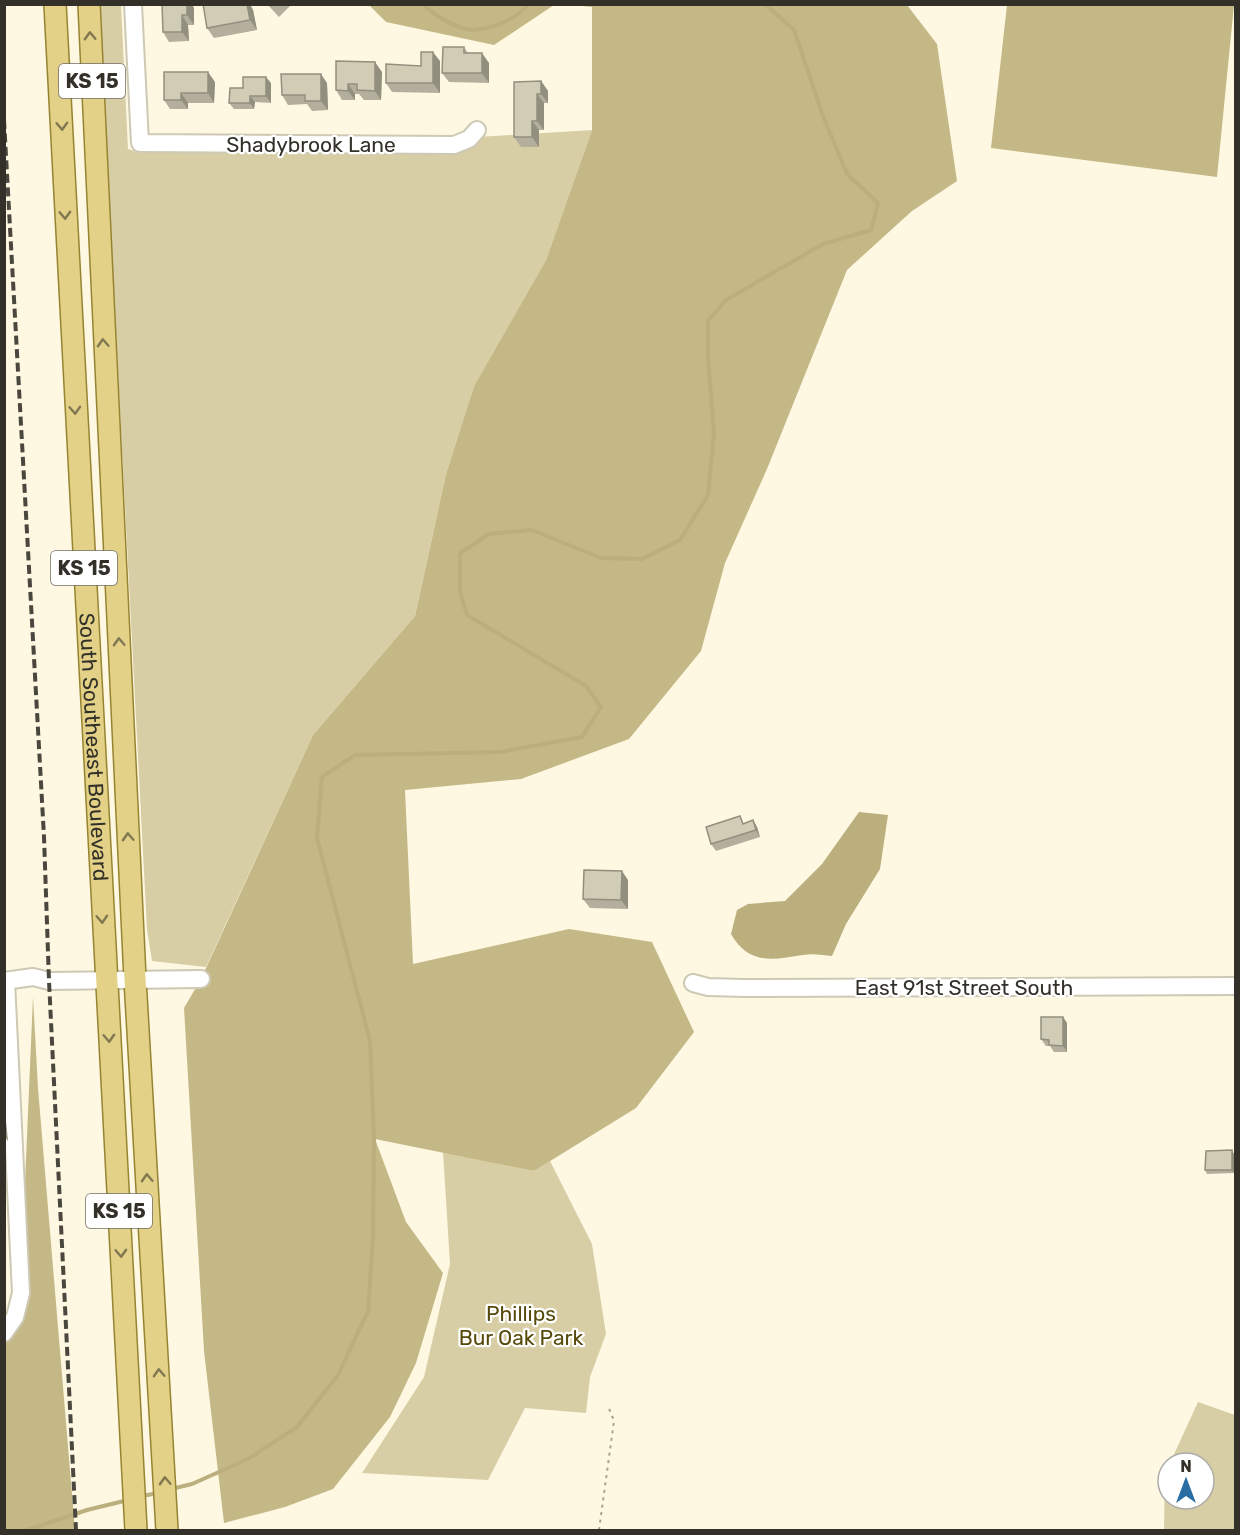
<svg xmlns="http://www.w3.org/2000/svg" width="1240" height="1535" viewBox="0 0 1240 1535" font-family="Rubik,sans-serif">
<style>
.green{fill:#d8cea6}
.forest{fill:#c4b886}
.water{fill:#bbaf7d}
.lines{fill:none;stroke-linecap:round;stroke-linejoin:round}
.stream{stroke:#bbaf7d;stroke-width:4}
.minor-casing{stroke:#cec9b4;stroke-width:20}
.major-casing{stroke:#978431;stroke-width:24}
.path{stroke:#a6a191;stroke-width:2;stroke-dasharray:3 4.5;stroke-linecap:butt}
.minor{stroke:#fff;stroke-width:16}
.major{stroke:#e2d186;stroke-width:21}
.rail{stroke:#4a473e;stroke-width:4;stroke-dasharray:9 4.5;stroke-linecap:butt}
.wall{fill:#b4af9d}
.shaded-wall{fill:#928f7f}
.building{fill:#d1ccb6;stroke:#928f7f;stroke-width:1.5}
.oneway{stroke:#817852}
.labels{text-anchor:middle;dominant-baseline:central;stroke-width:4.5;stroke-linejoin:round;paint-order:stroke}
.shield{fill:#fff;stroke:#706e68;stroke-width:1.5}
.shield-label{font-size:20px;font-weight:bold;fill:#323028}
.street-label{font-size:21px;fill:#323028;stroke:#fff}
.park-label{font-size:21px;fill:#56490a;stroke:#fff}
</style>
<rect width="100%" height="100%" fill="#fef8e2"/>
<path class="green" d="M99,5H121L128,149L140,153V143L347,145L592,130L546,260L474,386L446,474L415,616L313,735L206,967L152,961L147,930Z
M443,1152L534,1171L550,1161L592,1244L606,1334L590,1377L586,1413L525,1408L488,1480L362,1473L424,1377L450,1264Z
M1198,1402L1235,1415V1530H1164L1165,1474L1168,1467V1499H1204V1463H1170Z"/>
<path class="forest" d="M369,5H554L494,45L386,22Z
M574,5H907L937,44L957,181L912,211L847,270L767,469L725,563L701,651L629,739L521,779L405,790L413,964L569,929L652,942L694,1032L636,1108L534,1171L375,1139L406,1222L443,1273L416,1363L390,1417L333,1489L285,1507L224,1523L204,1351L184,1008L201,979L313,735L415,616L446,474L474,386L546,260L592,130V7Z
M1007,5H1234L1217,177L991,148Z
M33,997L38,1088L75,1530H5L4,1330L20,1298Z"/>
<path class="water" d="M859,812L888,815L880,869L846,924L832,956C823,955 812,953 803,955C772,960 749,965 731,934L737,910L748,904L785,901L822,864Z"/>
<g class="lines">
<path class="stream" d="M423,4C433,15 459,30 473,30C492,29 518,19 528,4
M171,1489L192,1484L248,1459L297,1427L338,1375L368,1311L373,1238L374,1139L370,1041L317,838L322,777L355,755L500,752L582,737L601,707L586,686L467,615L460,591V553L489,534L532,530L601,558L642,559L680,540L708,495L714,433L708,359V321L726,300L823,244L871,230L878,203L847,174L823,116L794,30L765,4
M142,1496L158,1493
M27,1530L87,1510L128,1500"/>
<defs>
<path id="minor" d="M133,4L140,143L454,145L469,139L477,130
M4,981L33,977L49,981L201,979
M693,983L708,987L743,988L1236,986
M4,1333L15,1317L21,1293L6,981"/>
<g id="major">
<path id="s1" d="M55,4L136,1530"/>
<path d="M89,4L135,979L167,1530"/>
</g>
</defs>
<use href="#minor" class="minor-casing"/>
<use href="#major" class="major-casing"/>
<path class="path" d="M599,1530L614,1421L608,1406"/>
<use href="#minor" class="minor"/>
<use href="#major" class="major"/>
<path class="rail" d="M4,120L44,837L49,981L76,1530"/>
</g>
<path class="wall" d="M162,4L194,8V25H188L189,41L169,42L163,32Z
M267,4H292L279,17Z
M253,10L257,30L214,38L207,28Z
M464,47L468,53L489,63V83L449,82L442,73Z
M336,61L382,72L381,100H364L359,94H355V100H342L336,90Z
M440,61V93L392,92L386,83L421,66Z
M541,81L548,91V103H544V130H539V147H521L514,137Z
M215,82L214,103H188V109H170L164,100Z
M271,83V103L255,102L254,109H234L229,103L243,88Z
M327,83L328,110L312,111L307,104L288,105L282,95Z
M753,820L757,827L760,837L716,851L711,844L745,823Z
M628,880V909L590,908L583,899Z
M1063,1017L1067,1023V1052H1054L1050,1046H1046L1041,1039Z
M1234,1154V1173L1207,1174L1205,1170Z"/>
<path class="shaded-wall" d="M187,4H192L194,8V25L187,15Z
M247,4H250L253,10L257,30L250,20Z
M182,15L188,25L189,41L182,32Z
M433,52L440,61V93L433,83Z
M482,53L489,63V83L482,73Z
M375,62L382,72L381,100L375,91Z
M208,72L215,82L214,103L208,93Z
M321,74L327,83L328,110L321,101Z
M266,77L271,83V103L266,96Z
M541,81L548,91V103L541,94Z
M348,84L355,94V100L348,91Z
M181,93L188,103V109L181,100Z
M537,94L544,103V130L537,121Z
M250,96L255,102L254,109L250,103Z
M532,121L539,130V147L532,137Z
M753,820L757,827L760,837L756,830Z
M622,871L628,880V909L621,900Z
M1063,1017L1067,1023V1052L1063,1046Z
M4,1100L8,1141L4,1136Z
M1232,1150L1234,1154V1173L1232,1170Z"/>
<path class="building" d="M162,4H187V15H182V32H163Z
M203,4H247L250,20L207,28Z
M443,47H464V53H482V73H442Z
M421,52H433V83H386V64L421,66Z
M336,61L375,62V91L357,90V84H348V91L336,90Z
M164,72H208V93H181V100H164Z
M281,74H321V101H305V95H282Z
M243,77H266V96H250V103H229L230,88H243Z
M541,81V94H537V121H532V137H514V82Z
M740,816L743,824L753,820L756,830L711,844L706,827Z
M584,870L622,871L621,900L583,899Z
M1041,1017H1063V1046L1049,1045V1040L1041,1039Z
M1232,1150V1170H1205L1206,1151Z"/>
<defs><path id="oneway-chevron" d="M-2-3.5L2.5 0L-2 3.5" fill="none" stroke-width="1.6" stroke-linecap="round" stroke-linejoin="round" transform="scale(1.5)"/></defs>
<g class="oneway">
<use href="#oneway-chevron" transform="translate(90 36) rotate(-92)"/>
<use href="#oneway-chevron" transform="translate(62 126) rotate(88)"/>
<use href="#oneway-chevron" transform="translate(65 215) rotate(88)"/>
<use href="#oneway-chevron" transform="translate(103 343) rotate(-93)"/>
<use href="#oneway-chevron" transform="translate(75 410) rotate(87)"/>
<use href="#oneway-chevron" transform="translate(119 642) rotate(-93)"/>
<use href="#oneway-chevron" transform="translate(128 837) rotate(-93)"/>
<use href="#oneway-chevron" transform="translate(102 919) rotate(87)"/>
<use href="#oneway-chevron" transform="translate(109 1038) rotate(87)"/>
<use href="#oneway-chevron" transform="translate(147 1178) rotate(-93)"/>
<use href="#oneway-chevron" transform="translate(121 1253) rotate(87)"/>
<use href="#oneway-chevron" transform="translate(159 1373) rotate(-93)"/>
<use href="#oneway-chevron" transform="translate(165 1481) rotate(-93)"/>
</g>
<g class="labels">
<g class="shield">
<rect x="59" y="64" width="66" height="34" rx="4.5"/>
<rect x="51" y="551" width="66" height="34" rx="4.5"/>
<rect x="86" y="1194" width="66" height="34" rx="4.5"/>
</g>
<g class="shield-label">
<text x="92" y="81">KS 15</text>
<text x="84" y="568">KS 15</text>
<text x="119" y="1211">KS 15</text>
</g>
<g class="street-label">
<text x="311" y="144">Shadybrook Lane</text>
<text stroke="none"><textPath href="#s1" startOffset="744">South Southeast Boulevard</textPath></text>
<text x="964" y="987">East 91st Street South</text>
</g>
<g class="park-label">
<text x="521" y="1313">Phillips<tspan x="521" dy="24">Bur Oak Park</tspan></text>
</g>
</g>
<rect width="1240" height="1535" fill="none" stroke="#323028" stroke-width="12"/>
<g transform="translate(1186 1481)"><circle r="28" fill="#ffffff" stroke="#adaca9" stroke-width="1.5"/>
<path d="M0-4.5L10 22L0 15L-10 22Z" fill="#2a6da2"/>
<text y="-9" font-size="16" font-weight="bold" text-anchor="middle" fill="#323028">N</text>
</g>
</svg>
